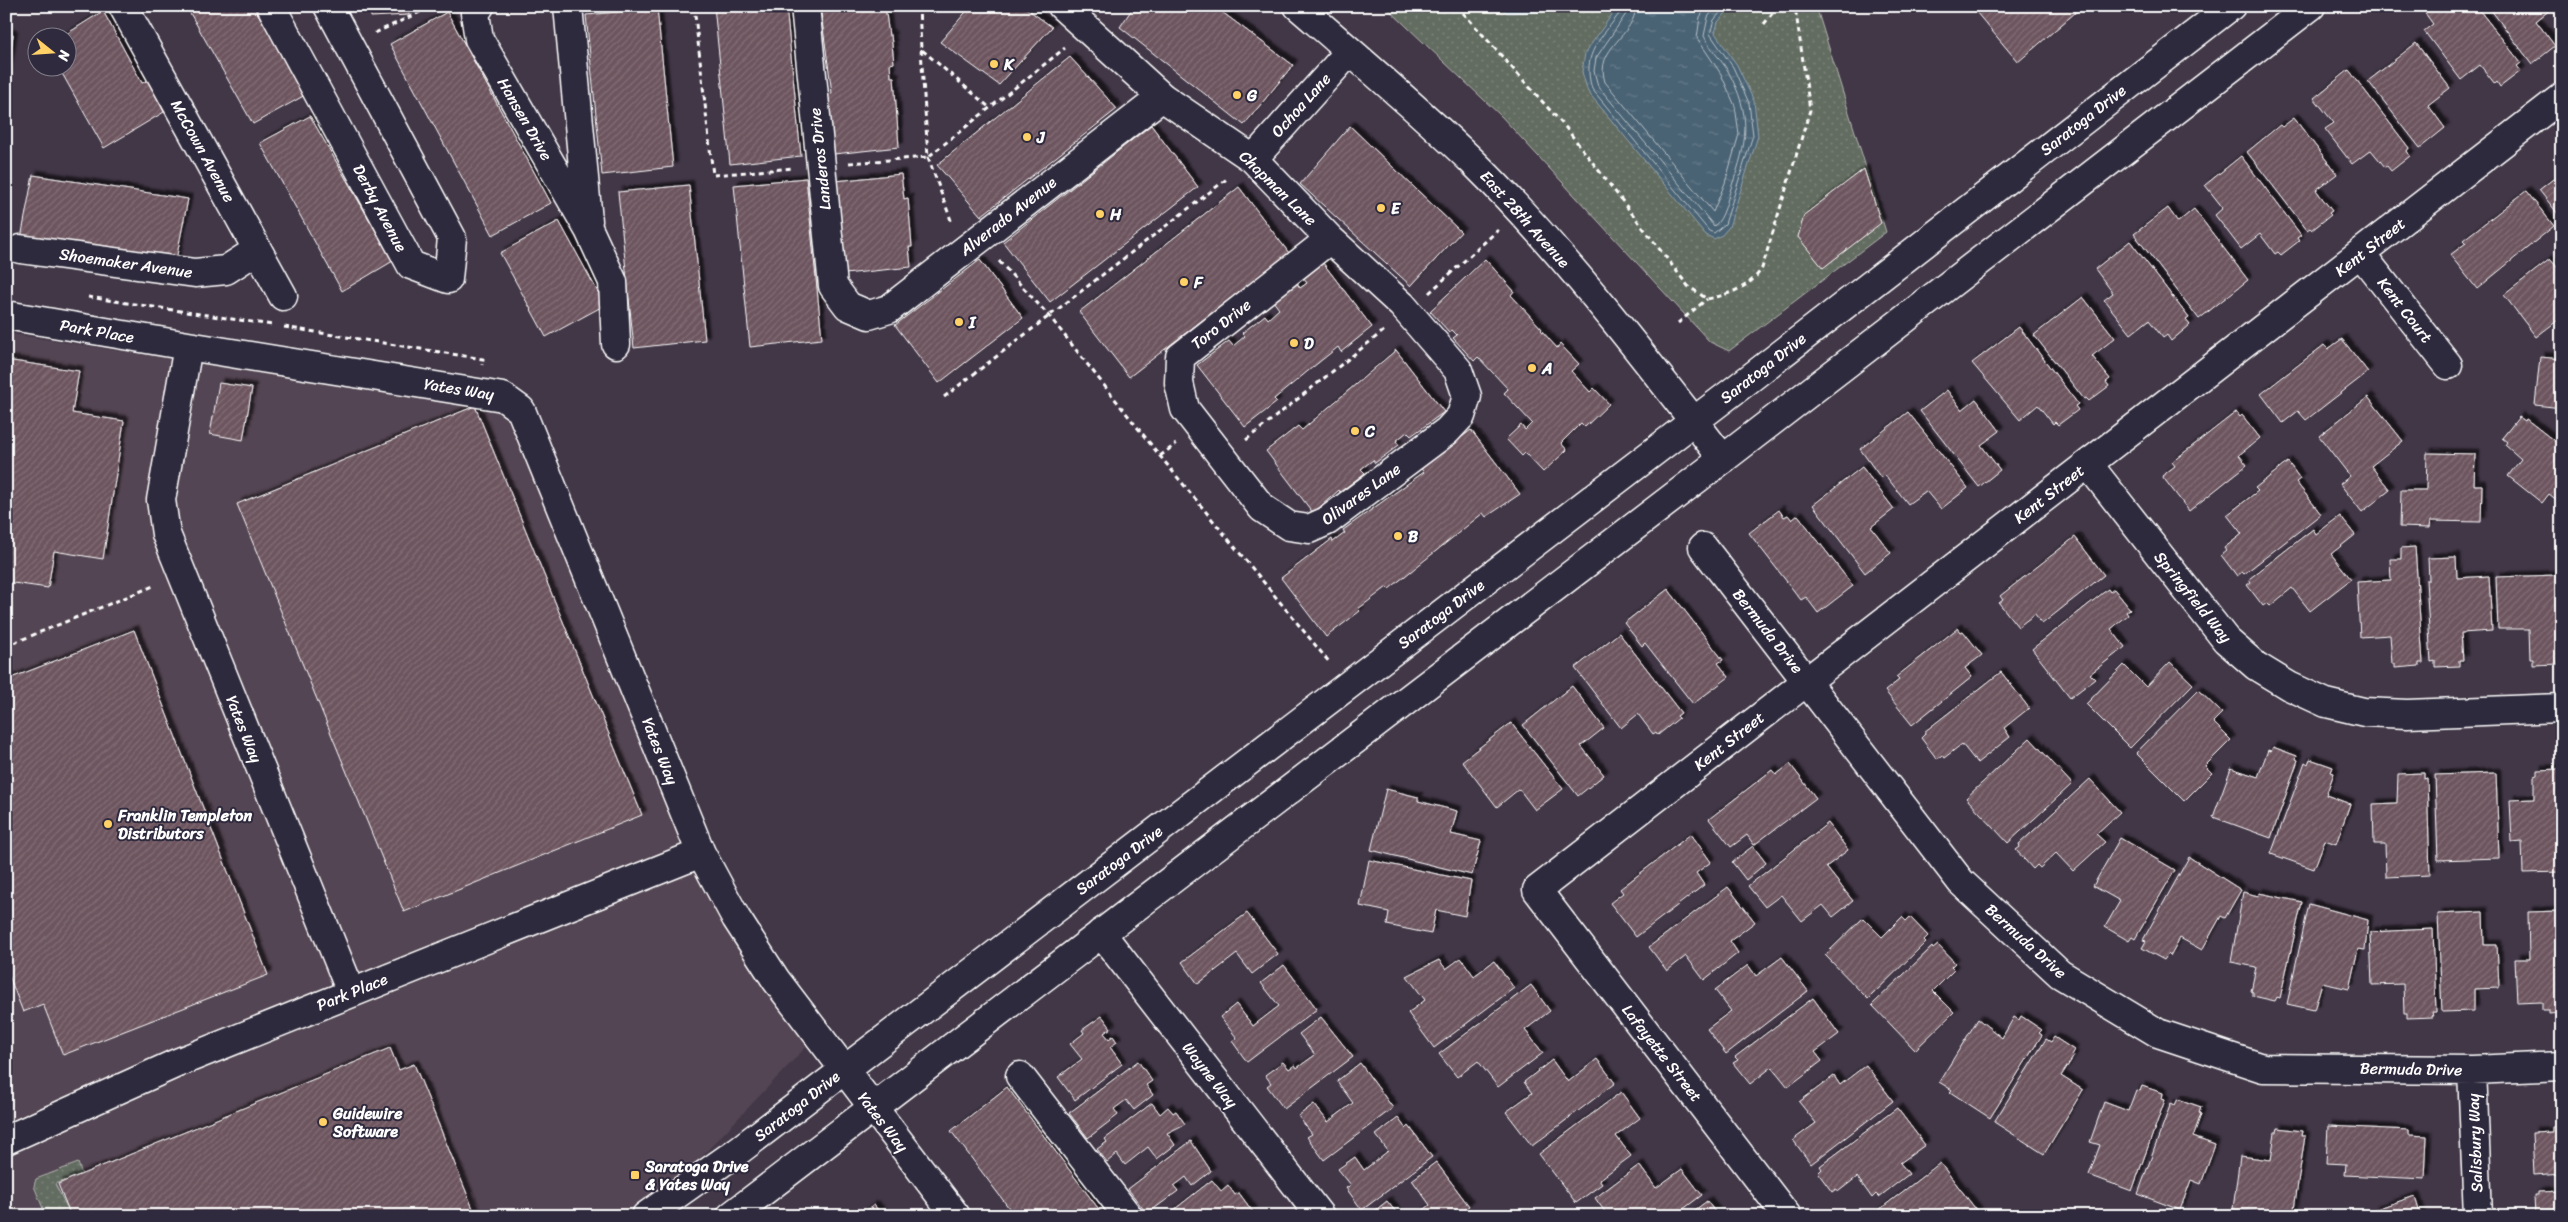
<svg xmlns="http://www.w3.org/2000/svg" width="2568" height="1222" viewBox="0 0 2568 1222" font-family="Sriracha,sans-serif">
<style>
.built{fill:#534452}
.grass{fill:url(#grass-dots);stroke:#b1b6b0}
.water{fill:url(#water-ripples);stroke:#92a1ac}
.lines{fill:none;stroke-linecap:round;stroke-linejoin:round}
.shore{stroke:#b7c1c7;stroke-width:1}
.building{fill:url(#building-hatch);stroke:#fff;filter:url(#shadow)}
.minor-casing{stroke:#fff;stroke-width:31}
.major-casing{stroke:#fff;stroke-width:31}
.path{stroke:#fff;stroke-width:3;stroke-dasharray:5 4;stroke-linecap:butt}
.minor{stroke:#2f2a3d;stroke-width:28}
.major{stroke:#2f2a3d;stroke-width:28}
.poi-dot{fill:#ffd166;stroke:#2f2a3d;stroke-width:2}
.labels{text-anchor:middle;dominant-baseline:central;stroke-width:4;stroke-linejoin:round;paint-order:stroke}
.poi-label{font-size:16px;font-weight:bold;fill:#fff;stroke:#2f2a3d;text-anchor:start}
.street-label{font-size:16px;fill:#fff;stroke:#2f2a3d}
</style>
<defs>
<pattern id="grass-dots" width="8" height="8" patternUnits="userSpaceOnUse" patternTransform="scale(1.25)"><rect width="8" height="8" fill="#636c60"/><path d="M2 2h.1M6 6h.1" fill="none" stroke="#7a8278" stroke-width="1.8" stroke-linecap="round"/></pattern>
<pattern id="water-ripples" width="26" height="14" patternUnits="userSpaceOnUse" patternTransform="scale(1.25)"><rect width="26" height="14" fill="#4a6374"/><path d="M2 4q2-2 4 0t4 0M15 11q2-2 4 0t4 0" fill="none" stroke="#657a89"/></pattern>
<pattern id="building-hatch" width="6" height="6" patternUnits="userSpaceOnUse" patternTransform="scale(1.25)"><rect width="6" height="6" fill="#6d555e"/><path d="M-1 1l2-2M0 6l6-6M5 7l2-2" fill="none" stroke="#836e76"/></pattern>
<filter id="shadow"><feDropShadow dx="4.5" dy="-4.5" stdDeviation="1" flood-color="#0009"/></filter>
</defs>
<rect width="100%" height="100%" fill="#423747"/>
<filter id="ink" filterUnits="userSpaceOnUse"><feTurbulence type="fractalNoise" baseFrequency=".02" numOctaves="2"/><feDisplacementMap in="SourceGraphic" scale="10" xChannelSelector="R" yChannelSelector="G"/><feConvolveMatrix kernelMatrix="1 2 1 2 8 2 1 2 1" color-interpolation-filters="sRGB"/></filter>
<g filter="url(#ink)">
<path class="built" d="M6,333L504,411L809,1044L664,1196L623,1216H6Z"/>
<path class="grass" d="M1385,6H1816L1886,232L1729,351L1710,342L1501,116Z
M78,1163L82,1174L55,1184L69,1211L57,1216H46L34,1186L36,1179Z"/>
<path class="water" d="M1500,6H1545L1539,12L1507,13Z
M1618,6H1732L1718,22L1715,33L1737,65L1754,101L1758,136L1729,227L1722,235L1714,239L1706,235L1588,92L1582,72L1585,53Z"/>
<g class="lines">
<path class="shore" d="M1622,6L1621,11C1601,40 1581,52 1592,89L1709,231L1714,233L1725,224L1753,135L1749,103L1733,67L1710,34L1714,20L1726,6
M1628,6L1626,14L1596,58L1594,71L1598,86L1714,226C1724,219 1727,200 1731,188C1748,141 1752,116 1728,71C1721,59 1710,49 1704,36L1708,17L1717,6
M1636,6C1635,37 1594,47 1605,82L1713,212L1725,183L1739,134L1735,106L1721,74L1697,38L1700,17L1707,6"/>
</g>
<path class="building" d="M186,6H253L307,94L253,124Z
M370,6H409V15L371,17Z
M714,6H786L801,156L730,164Z
M820,6H885L889,36L891,35L894,63L890,64L891,77H894L899,147L834,154L828,94L832,93Z
M971,6H1023L1052,27L999,85L940,42Z
M1134,6H1214L1293,65L1244,125L1120,27Z
M1971,6H2083L2018,62Z
M2435,6H2476L2521,63L2517,66L2521,71L2500,87L2497,82L2495,84L2480,65L2461,80L2424,31L2433,24L2425,13Z
M2488,6H2555L2536,21L2555,46L2532,64Z
M657,8L673,167L602,175L586,15Z
M103,11L142,83L149,80L164,112L104,148L59,68H68V38H60Z
M447,12L551,203L493,235L390,44Z
M6,34L13,35L6,82Z
M2416,43L2450,88L2428,105L2445,128L2420,148L2368,81Z
M1070,57L1117,109L981,216L937,165Z
M2349,70L2409,148L2407,151L2410,156L2391,171L2387,166L2385,167L2371,150L2352,164L2325,129L2334,123L2314,98Z
M310,116L393,261L342,291L260,143Z
M2294,118L2337,174L2316,190L2332,211L2329,213L2331,215L2312,230L2310,228L2307,230L2247,152L2280,125L2282,127Z
M1151,125L1198,187L1050,302L1003,242Z
M1350,126L1461,232L1411,286L1300,184Z
M2241,156L2301,235L2297,238L2299,241L2281,255L2278,252L2275,254L2260,234L2241,249L2215,215L2223,208L2205,185Z
M1864,169L1881,223L1823,268L1798,237L1804,215Z
M2562,172V219L2539,190Z
M901,174L904,199L908,198L912,247H909L911,267L845,274L836,181Z
M33,175L188,199L175,265L21,238Z
M806,178L822,339L750,347L734,185Z
M689,185L705,340L634,348L618,192Z
M1239,187L1289,253L1129,377L1079,312Z
M2526,191L2554,226L2477,289L2450,255L2466,243L2463,240Z
M2168,208L2178,222L2194,209L2248,280L2199,319L2134,234Z
M559,221L605,305L546,337L500,253Z
M2130,241L2189,318L2186,320L2190,325L2171,341L2167,335L2163,338L2149,320L2131,334L2104,300L2113,293L2095,269Z
M1485,259L1514,291L1511,295L1542,329L1541,330L1557,348L1560,344L1579,364L1571,371L1590,392L1594,388L1609,404L1585,427L1581,423L1561,443L1567,450L1543,472L1525,453L1522,456L1506,439L1521,425L1525,430L1532,423L1504,393L1508,389L1478,357L1474,361L1453,338L1457,335L1452,330L1449,332L1430,311Z
M2550,259L2562,273V317L2536,337L2504,295Z
M980,260L1023,318L939,383L895,325Z
M1323,263L1372,327L1341,352L1338,347L1308,371L1274,399L1277,402L1245,427L1197,365L1229,341L1233,346L1245,336L1242,333L1265,315L1268,319L1279,309L1273,301L1297,283L1300,288L1307,283L1303,278Z
M2083,297L2115,338L2092,356L2110,379L2106,382L2109,386L2089,401L2086,398L2084,399L2034,335Z
M2019,327L2078,404L2075,406L2078,410L2058,425L2055,422L2053,424L2038,405L2020,420L1972,363Z
M2342,339L2368,372L2306,420L2298,411L2283,423L2261,394L2324,345L2328,349Z
M1396,350L1444,412L1411,436L1407,432L1396,441L1399,445L1375,463L1373,460L1361,469L1365,473L1340,492L1339,490L1313,513L1266,451L1298,426L1302,430Z
M2540,357L2562,359V408L2535,405Z
M6,360L79,371L72,413L124,421L103,559L54,551L48,588L6,582Z
M219,383L252,388L243,440L210,434Z
M1947,390L1962,410L1976,399L2000,431L1981,445L2000,470L1979,487L1920,411Z
M2368,397L2403,441L2371,466L2390,490L2362,512L2340,484L2350,476L2319,436Z
M475,406L642,815L404,912L237,504Z
M1908,412L1968,488L1941,509L1926,491L1908,504L1885,475L1881,478L1860,449Z
M2236,412L2240,417L2242,415L2260,438L2239,455L2247,465L2189,511L2162,476L2175,466L2172,462Z
M2519,417L2525,421L2526,419L2562,447V504L2549,494L2542,503L2508,476L2521,459L2505,445L2507,442L2502,438Z
M1471,430L1520,494L1486,517L1483,513L1389,589L1387,587L1358,609L1360,611L1326,637L1281,578L1332,539L1333,542L1345,533L1343,530L1424,472L1421,469Z
M2427,453L2475,454L2474,485H2482L2481,522L2430,521L2429,528L2400,527L2401,490H2426Z
M2288,462L2300,479L2296,482L2321,514L2244,574L2242,572L2237,576L2221,555L2226,551L2224,548L2242,534L2227,515L2258,491L2255,488Z
M1862,467L1894,509L1871,527L1891,553L1865,573L1813,505Z
M1779,510L1784,517L1788,515L1792,520L1798,515L1853,586L1818,613L1806,597L1801,600L1749,533Z
M2340,516L2355,535L2331,554L2351,579L2310,611L2292,588L2270,606L2267,603L2263,606L2247,585L2251,582L2249,579L2313,529L2316,534Z
M2075,537L2104,575L2042,624L2035,614L2018,627L1999,603L2003,600L2000,596Z
M2415,547L2423,663H2419V666L2395,668V664H2392L2390,635L2360,637L2357,582L2391,580L2390,559H2401V548Z
M2456,557L2457,578L2489,576L2492,631L2461,633L2463,660H2459V666L2435,667V661L2431,662L2426,580H2429L2428,558Z
M2559,575L2561,658H2558L2559,664L2533,665V659H2530L2529,629H2498L2496,577Z
M1668,589L1723,660L1718,663L1729,677L1693,704L1645,643L1642,646L1624,623Z
M2108,589L2110,592L2114,589L2130,609L2126,612L2128,615L2111,629L2125,647L2090,674L2095,679L2070,698L2032,649Z
M1958,628L1961,632L1963,631L1982,655L1965,668L1972,677L1912,725L1885,691L1899,680L1896,677Z
M134,630L268,975L63,1055L43,1004L23,1012L6,968V680Z
M1619,633L1681,713L1677,716L1679,718L1658,735L1656,732L1653,734L1638,714L1621,728L1575,668Z
M2170,662L2193,684L2130,748L2086,704L2124,665L2146,687Z
M2001,672L2029,708L2004,728L2010,737L1977,763L1962,744L1944,758L1942,755L1937,759L1921,738L1925,734L1924,732Z
M1572,686L1604,728L1581,746L1604,775L1578,796L1523,725Z
M2198,690L2222,713L2213,722L2231,740L2205,766L2212,773L2184,801L2136,753Z
M1511,723L1563,789L1535,810L1519,789L1497,807L1462,761Z
M2030,738L2072,784L2008,843L1966,798Z
M2273,747L2297,756L2296,759L2298,760L2271,838L2213,817L2231,768L2258,777L2268,750L2271,751Z
M2310,759L2333,767L2331,772L2334,773L2326,795L2350,804L2336,844L2325,840L2314,869L2271,854L2305,762L2308,764Z
M1790,764L1816,798L1754,845L1747,835L1731,847L1709,819L1772,770L1776,775Z
M2562,769V872L2523,873L2522,841L2512,842L2510,800L2534,799V776L2537,775V770Z
M2424,773V779L2427,778L2430,875L2386,877L2385,844H2374L2373,804L2397,803L2398,774Z
M2496,773L2499,858L2438,860L2435,775Z
M2090,779L2120,812L2096,834L2105,842L2073,871L2056,853L2040,868L2037,865L2033,869L2016,850L2020,847L2019,844Z
M1386,789L1418,797V801L1457,811L1451,834L1481,841L1472,875L1371,850Z
M1828,823L1848,850L1826,867L1853,901L1833,917L1823,905L1802,921L1781,895L1765,907L1748,886Z
M1691,834L1711,862L1696,873L1704,885L1636,937L1610,903L1623,893L1620,889Z
M2120,838L2175,870L2135,939L2132,937L2129,941L2105,927L2120,901L2093,886Z
M1753,846L1766,863L1746,880L1732,862Z
M2189,857L2241,890L2225,918L2221,916L2202,950L2180,938L2170,956L2168,954L2164,960L2142,948L2146,941L2143,940Z
M1369,860L1471,881L1465,916L1436,910L1431,934L1387,925L1389,912L1360,906Z
M1728,887L1755,922L1730,941L1738,953L1704,980L1686,956L1667,971L1649,947Z
M2243,892L2258,896L2259,893L2302,902L2280,998L2277,997L2275,1001L2253,996V992L2251,991L2256,967L2231,962Z
M2309,904L2368,920L2365,950L2358,949L2349,989L2322,983L2314,1010L2287,1004Z
M2562,911V1013L2548,1014V1010H2542V1002L2517,1003L2515,959H2529L2528,912Z
M2483,912L2484,945H2497L2499,988L2474,989V1011L2442,1012L2438,914Z
M1247,913L1278,954L1252,974L1237,954L1198,984L1182,962Z
M1902,917L1906,921L1910,917L1928,936L1924,940L1926,942L1868,999L1825,955L1863,918L1882,937Z
M2433,929L2436,1012H2432L2433,1017L2407,1018V1013H2404L2403,984L2372,985L2370,932Z
M1938,945L1955,963L1951,967L1954,970L1933,991L1954,1012L1915,1050L1872,1005L1932,947L1933,949Z
M1782,957L1808,991L1726,1054L1707,1029L1731,1011L1715,990L1748,965L1756,976Z
M1461,958L1474,976L1494,961L1514,988L1434,1048L1408,1013L1425,1000L1407,976L1439,960L1446,969Z
M1284,965L1317,1009L1247,1062L1232,1041L1237,1038L1220,1017L1236,1004L1253,1026L1279,1006L1261,983Z
M1531,985L1550,1011L1525,1030L1543,1053L1498,1087L1478,1061L1457,1077L1439,1054Z
M1813,998L1839,1034L1815,1052L1822,1061L1788,1087L1772,1067L1750,1084L1733,1063L1738,1060L1735,1057Z
M1102,1016L1111,1028L1104,1033L1109,1039L1113,1036L1117,1042L1110,1047L1122,1064L1075,1100L1058,1077L1082,1059L1070,1044L1084,1033L1082,1030Z
M2021,1016L2042,1030L2039,1033L2042,1035L1990,1118L1950,1092L1952,1090L1939,1082L1978,1019L2002,1038L2014,1017L2019,1020Z
M1321,1017L1353,1057L1284,1109L1267,1086L1271,1083L1265,1075L1283,1062L1289,1069L1295,1065L1297,1068L1315,1055L1299,1034Z
M2054,1037L2074,1050L2071,1055L2074,1056L2061,1076L2083,1090L2044,1154L1994,1122L2046,1039L2051,1042Z
M390,1048L399,1070L414,1064L476,1216H57L69,1211L58,1184Z
M1597,1059L1615,1083L1532,1146L1506,1112L1532,1093L1524,1082L1552,1060L1568,1082Z
M1138,1061L1152,1081L1146,1085L1153,1095L1134,1110L1126,1100L1114,1109L1118,1115L1088,1138L1069,1113Z
M1360,1063L1393,1108L1324,1160L1307,1137L1312,1134L1298,1116L1314,1104L1328,1122L1353,1103L1337,1081Z
M1866,1065L1893,1101L1811,1164L1793,1140L1816,1123L1799,1102L1834,1076L1840,1085Z
M2142,1086L2163,1093L2162,1099L2165,1100L2132,1191L2089,1175L2100,1145L2090,1142L2104,1102L2128,1111L2136,1090L2140,1091Z
M1007,1087L1104,1216H1015L951,1131Z
M1621,1092L1640,1118L1616,1136L1631,1156L1599,1180L1602,1184L1576,1203L1539,1154Z
M2178,1099L2201,1107L2199,1113L2201,1114L2193,1137L2215,1145L2201,1184L2191,1180L2180,1210L2138,1194L2171,1103L2175,1105Z
M1152,1103L1160,1114L1168,1107L1173,1113L1176,1111L1185,1124L1167,1133L1175,1145L1157,1159L1148,1147L1125,1165L1117,1154L1107,1162L1097,1149L1107,1142L1105,1139Z
M1897,1108L1925,1145L1900,1163L1909,1174L1879,1197L1876,1194L1872,1198L1857,1177L1839,1191L1836,1189L1832,1192L1818,1173L1822,1169L1820,1166Z
M1398,1118L1406,1129L1409,1126L1432,1157L1362,1210L1346,1188L1351,1185L1338,1169L1355,1157L1364,1170L1388,1151L1376,1135Z
M2328,1126L2409,1130V1135L2427,1136L2425,1179L2345,1175L2346,1164L2326,1163Z
M2562,1126V1173L2534,1175L2532,1133L2553,1132V1127Z
M2278,1128L2302,1131L2301,1136H2305L2293,1216L2233,1209L2240,1156L2271,1160L2275,1132H2277Z
M1191,1141L1211,1171L1192,1186L1186,1177L1174,1186L1178,1191L1147,1214L1128,1189Z
M1436,1162L1469,1206L1456,1216H1416L1430,1205L1412,1180Z
M1940,1163L1978,1212L1973,1216H1871Z
M1639,1165L1656,1188L1682,1169L1702,1195L1674,1216H1608L1595,1198Z
M1212,1180L1221,1191L1228,1185L1235,1195L1239,1193L1253,1212L1248,1216H1166Z
M2562,1191V1216H2535L2534,1195H2538V1192Z
M2415,1196L2421,1216H2375L2373,1210Z
M1387,1201L1399,1216H1375L1372,1213Z
M1707,1201L1718,1216H1687Z
M874,1205L883,1216H859Z"/>
<g class="lines">
<defs>
<path id="minor" d="M123,6L283,296
M271,6L411,265L448,279L452,238L328,6
M480,6L475,13L479,39L589,230L613,282L616,344
M568,6L588,221
M805,6L833,286L848,306L869,315L889,309L1162,97
M1062,6L1162,97L1253,159L1330,239L1402,305L1458,370L1467,396L1461,416L1447,431L1327,521L1309,529L1289,526L1262,508L1185,409L1179,383L1180,357L1330,239
M1298,6C1357,57 1417,108 1473,162C1565,253 1644,357 1723,459
M1253,159L1350,51
M20,249L195,273L226,270L257,250
M2361,254L2448,365
M6,315L188,346
M2088,464L2226,640L2256,666L2289,686L2326,703L2364,712L2407,714L2562,708
M1703,547L1961,882L2060,974L2158,1033L2263,1068L2472,1070L2562,1066
M1101,933L1320,1216
M351,992L166,534L161,500L188,346L503,397L521,410L701,853L736,918L776,980L956,1216
M2472,1070L2478,1216
M1020,1076L1128,1216
M6,1140L177,1063L701,853
M1787,1216L1537,890L2562,97"/>
<path id="major" d="M646,1216L738,1151L1744,383L2231,6
M731,1216L1723,459L2311,6"/>
</defs>
<use href="#minor" class="minor-casing"/>
<use href="#major" class="major-casing"/>
<path class="path" d="M694,6L713,175L793,168
M919,6L921,49L990,108
M1457,6L1566,128L1688,286L1707,299C1728,295 1751,287 1762,268L1810,110L1795,6
M1764,24L1778,6
M375,33L433,6
M921,49L928,157L952,223
M849,163L928,157L1065,48
M999,261L1050,317L1160,456L1330,663
M1429,293L1498,230
M88,297L272,325
M1678,323L1707,299
M284,327L483,359L482,365
M944,397L1228,178
M1246,440L1386,329
M1160,456L1176,444
M6,646L156,585"/>
<use href="#minor" class="minor"/>
<use href="#major" class="major"/>
</g>
</g>
<g class="poi-dot">
<circle cx="994" cy="64" r="5"/>
<circle cx="1237" cy="95" r="5"/>
<circle cx="1027" cy="137" r="5"/>
<circle cx="1381" cy="208" r="5"/>
<circle cx="1100" cy="214" r="5"/>
<circle cx="1184" cy="282" r="5"/>
<circle cx="959" cy="322" r="5"/>
<circle cx="1294" cy="343" r="5"/>
<circle cx="1532" cy="368" r="5"/>
<circle cx="1355" cy="431" r="5"/>
<circle cx="1398" cy="536" r="5"/>
<circle cx="108" cy="824" r="5"/>
<circle cx="323" cy="1122" r="5"/>
<rect x="630" y="1170" width="10" height="10" rx="2.5"/>
</g>
<g class="labels">
<g class="poi-label">
<text x="1004" y="64">K</text>
<text x="1247" y="95">G</text>
<text x="1037" y="137">J</text>
<text x="1391" y="208">E</text>
<text x="1110" y="214">H</text>
<text x="1194" y="282">F</text>
<text x="969" y="322">I</text>
<text x="1304" y="343">D</text>
<text x="1542" y="368">A</text>
<text x="1365" y="431">C</text>
<text x="1408" y="536">B</text>
<text x="118" y="815">Franklin Templeton<tspan x="118" dy="18">Distributors</tspan></text>
<text x="333" y="1113">Guidewire<tspan x="333" dy="18">Software</tspan></text>
<text x="645" y="1166">Saratoga Drive<tspan x="645" dy="18">&amp; Yates Way</tspan></text>
</g>
<g class="street-label">
<text transform="translate(1301 105) rotate(-48)">Ochoa Lane</text>
<text transform="translate(525 119) rotate(60)">Hansen Drive</text>
<text transform="translate(2083 120) rotate(-38)">Saratoga Drive</text>
<text transform="translate(203 151) rotate(61)">McCown Avenue</text>
<text transform="translate(820 159) rotate(-96)">Landeros Drive</text>
<text transform="translate(1278 188) rotate(44)">Chapman Lane</text>
<text transform="translate(380 208) rotate(62)">Derby Avenue</text>
<text transform="translate(1008 216) rotate(-38)">Alverado Avenue</text>
<text transform="translate(1525 219) rotate(48)">East 28th Avenue</text>
<text transform="translate(2370 247) rotate(-38)">Kent Street</text>
<text transform="translate(126 263) rotate(8)">Shoemaker Avenue</text>
<text transform="translate(2405 310) rotate(52)">Kent Court</text>
<text transform="translate(1221 324) rotate(-38)">Toro Drive</text>
<text transform="translate(97 331) rotate(10)">Park Place</text>
<text transform="translate(1763 368) rotate(-38)">Saratoga Drive</text>
<text transform="translate(459 389) rotate(9)">Yates Way</text>
<text transform="translate(1361 494) rotate(-36)">Olivares Lane</text>
<text transform="translate(2049 494) rotate(-38)">Kent Street</text>
<text transform="translate(2193 597) rotate(51)">Springfield Way</text>
<text transform="translate(1441 614) rotate(-37)">Saratoga Drive</text>
<text transform="translate(1768 631) rotate(52)">Bermuda Drive</text>
<text transform="translate(244 729) rotate(68)">Yates Way</text>
<text transform="translate(1729 741) rotate(-38)">Kent Street</text>
<text transform="translate(660 751) rotate(68)">Yates Way</text>
<text transform="translate(1119 860) rotate(-37)">Saratoga Drive</text>
<text transform="translate(2026 941) rotate(42)">Bermuda Drive</text>
<text transform="translate(352 992) rotate(-22)">Park Place</text>
<text transform="translate(1662 1053) rotate(52)">Lafayette Street</text>
<text transform="translate(2411 1069) rotate(1)">Bermuda Drive</text>
<text transform="translate(1210 1075) rotate(52)">Wayne Way</text>
<text transform="translate(797 1106) rotate(-38)">Saratoga Drive</text>
<text transform="translate(883 1122) rotate(52)">Yates Way</text>
<text transform="translate(2475 1143) rotate(-92)">Salisbury Way</text>
</g>
</g>
<rect width="2568" height="1222" fill="none" stroke="#2f2a3d" stroke-width="25"/>
<rect x="12" y="12" width="2543" height="1197" fill="none" stroke="#fff" stroke-width="2" filter="url(#ink)"/>
<g transform="translate(52 52) rotate(107)"><circle r="24" fill="#2f2a3d" stroke="#827f8b"/>
<path d="M0-4L9 19L0 12L-9 19Z" fill="#ffd166"/>
<text y="-8" font-size="14" font-weight="bold" text-anchor="middle" fill="#ffffff">N</text>
</g>
</svg>
